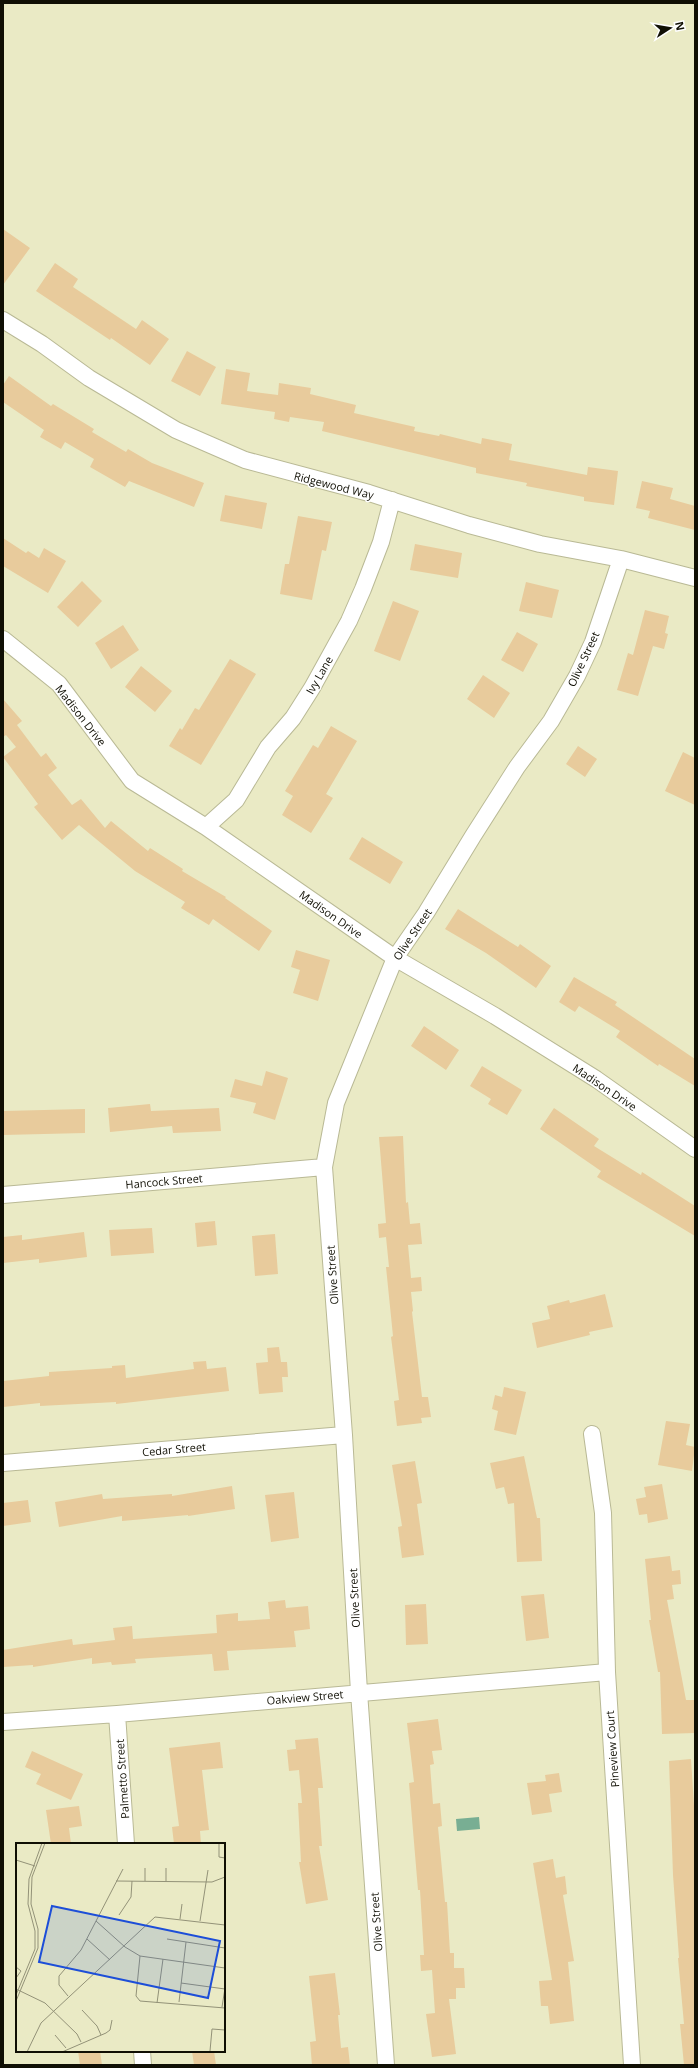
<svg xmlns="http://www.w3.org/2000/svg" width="698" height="2068" viewBox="0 0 698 2068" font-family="'Open Sans',sans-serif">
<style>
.water{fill:#78ae93}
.building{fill:#e8cb9c}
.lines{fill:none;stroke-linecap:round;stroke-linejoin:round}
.street-casing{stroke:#b9b995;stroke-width:18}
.street{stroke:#fff;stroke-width:16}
.labels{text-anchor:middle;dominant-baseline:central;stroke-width:3;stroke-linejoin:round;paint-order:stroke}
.street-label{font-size:11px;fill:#100f04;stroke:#fff}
.inset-road{fill:none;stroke:#939278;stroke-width:1}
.view{fill:#1d4ed8;fill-opacity:0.15;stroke:#1d4ed8;stroke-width:2}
.inset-edge{fill:none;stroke:#100f04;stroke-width:2}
</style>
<rect width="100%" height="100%" fill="#eaeac5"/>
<path class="water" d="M479,1817L480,1829L457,1831L456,1819Z"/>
<path class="building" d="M3,229L30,248L3,285Z
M55,263L78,279L73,287L136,329L142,320L169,339L150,365L111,338L110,340L36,291Z
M187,351L216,367L200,396L171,381Z
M226,369L250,373L247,391L278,395L279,383L311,388L310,394L356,405L354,413L415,427L414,431L439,436L440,434L481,444L482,438L512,444L509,460L587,475L588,467L618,471L614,505L584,501V497L526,486L527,483L476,473V468L322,431L324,422L290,417L289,422L274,419L275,412L221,404Z
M9,376L51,406L53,404L94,429L92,432L126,452L128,449L152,463L204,483L194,507L129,481L125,487L90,467L94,459L65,442L61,449L40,437L44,430L3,402V385Z
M642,481L673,488L670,499L695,506V530L648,518L650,511L636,508Z
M225,495L267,503L262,529L220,521Z
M298,516L332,522L326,551L322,550L312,600L280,594L285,564H289Z
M3,538L26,553L28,551L39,558L44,548L66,561L48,593L3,566Z
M415,544L462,553L458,578L410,570Z
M82,581L102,601L78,627L57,607Z
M526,582L559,590L552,618L519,611Z
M393,601L419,611L400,661L374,651Z
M645,610L669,616L665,633L668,634L664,649L653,646L638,696L617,690L628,653L633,655Z
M123,625L139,650L111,669L95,643Z
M517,632L538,644L523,672L501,660Z
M230,659L256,674L201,765L169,746L180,728L182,730L195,708L199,710Z
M141,666L172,691L155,712L125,687Z
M483,675L510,693L494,718L467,699Z
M3,699L22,721L17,725L41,757L46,753L57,768L48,775L72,805L81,799L105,828L111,821L148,851L150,848L183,869L182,871L226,897L225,898L272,931L259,951L213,919L209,925L181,908L185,902L135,871L79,825L62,840L34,807L38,804L3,757L16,747L6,735L3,737Z
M331,726L357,741L326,794L333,798L311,833L282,815L293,796L285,791L313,745L318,748Z
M578,746L597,759L585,777L566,764Z
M683,752L695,758V805L665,791Z
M362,837L403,862L390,884L349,859Z
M458,909L518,947L520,944L551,966L536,988L486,953L445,929Z
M296,950L330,960L318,1001L293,993L300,970L291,967Z
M574,977L617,1002L615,1005L695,1059V1086L659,1064L658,1066L616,1037L620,1031L579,1006L575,1012L559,1002Z
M424,1026L459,1050L446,1070L411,1046Z
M482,1066L522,1090L507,1115L488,1104L491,1099L470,1086Z
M266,1071L288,1078L275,1120L253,1113L256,1103L230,1097L235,1079L262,1086Z
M150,1104L151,1111L219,1108L221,1131L173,1133L172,1126L110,1132L108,1108Z
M554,1108L599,1139L594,1146L641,1175L642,1172L695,1206V1236L597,1177L601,1171L540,1129Z
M85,1109V1133L3,1135V1111Z
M403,1136L406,1203L408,1202L410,1224L420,1223L422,1244L408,1245L411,1278L421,1277L422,1291L411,1292L413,1311L412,1312L422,1397H428L431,1417L421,1418L422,1423L397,1426L394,1401L399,1400L391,1337L393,1336L386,1267H389L386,1237L379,1238L378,1224L386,1223L379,1137Z
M215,1221L217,1245L197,1247L195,1223Z
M152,1228L154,1253L111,1256L109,1230Z
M84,1232L87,1257L39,1263V1259L3,1263V1237L22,1235V1240Z
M275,1234L278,1274L255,1276L252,1236Z
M605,1294L613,1327L589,1332L590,1335L537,1348L532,1323L550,1319L547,1306L569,1300L570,1303Z
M279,1347L281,1362H287L288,1377H282L283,1392L259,1394L256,1363L268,1362L267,1348Z
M206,1361L207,1369L226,1367L229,1391L116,1404V1402L40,1406V1403L3,1407V1381L49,1376V1372L112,1368V1366L125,1365L126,1378L194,1369L193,1362Z
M504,1387L526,1392L516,1435L494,1430L498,1411L492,1409L495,1395L502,1397Z
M666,1421L690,1424L686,1445L695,1447L692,1471L658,1465Z
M524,1456L537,1518H540L542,1561L517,1562L514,1503L508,1504L504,1487L496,1489L490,1463Z
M415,1461L422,1503L417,1504L424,1555L402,1558L398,1527L402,1526L392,1465Z
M662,1484L668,1519L648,1523L647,1514L639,1515L636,1499L646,1497L644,1487Z
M232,1486L235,1509L188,1516V1515L122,1521V1516L59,1527L55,1502L102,1494L103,1499L172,1494V1496Z
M294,1492L299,1538L271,1542L265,1495Z
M28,1500L31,1522L3,1526V1503Z
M670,1556L672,1571L680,1570L681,1584L672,1585L674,1599L667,1600L686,1700H695V1733L662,1734L660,1672H658L649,1620H651L645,1559Z
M544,1594L549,1638L526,1641L521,1596Z
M285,1600L286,1608L308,1606L310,1629L294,1631L296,1647L227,1651L229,1670L214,1671L212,1654L135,1659L136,1663L112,1665L111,1662L92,1664V1658L33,1667V1665L3,1667V1650L72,1639L73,1645L115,1640L113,1628L132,1626L133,1639L217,1633L216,1615L238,1613V1621L270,1619L268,1602Z
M426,1604L428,1644L406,1645L405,1605Z
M438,1719L442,1750L432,1751L434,1764L430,1765L433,1804L440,1803L442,1826L438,1827L445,1902H447L450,1953H454V1968H464L465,1988H456V1999H449L456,2054L432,2057L426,2014L435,2013L432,1970L421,1971L420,1955H424L420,1890H418L409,1783L414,1782L407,1723Z
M318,1738L323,1788H318L322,1846H319L328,1900L306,1904L299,1862H301L298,1803H302L299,1770L289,1771L287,1750L296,1749L295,1740Z
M220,1742L223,1768L202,1770L209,1830L200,1831L201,1844H174L172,1827L179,1826L169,1748Z
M32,1751L83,1774L71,1800L36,1784L41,1774L25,1767Z
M691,1759L695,1821V2065H684L680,2024H684L678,1958H679L673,1875L669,1761Z
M559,1773L562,1792L549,1794L552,1812L532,1815L527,1783L546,1781L545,1775Z
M79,1806L82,1826L69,1828L71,1844H51L46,1810Z
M553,1859L556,1878L565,1876L567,1894L563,1895L574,1961L568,1962L574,2021L550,2024L548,2006H541L539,1981L552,1980L533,1863Z
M335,1973L340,2015H338L341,2048L348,2047L350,2065H312L310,2042L316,2041L309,1976Z
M78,2051H100L102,2065H80Z
M192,2051H214L216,2065H194Z"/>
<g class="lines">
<defs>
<path id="street" d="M3,320L42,344L89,378L176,430L245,460L369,493L469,525L540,544L621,559L695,578
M3,639L59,684L132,781L206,827L395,958L495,1016L596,1079L695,1149
M206,827L236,800L268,747L293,718L312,688L349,621L363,589L381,542L392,500
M3,1195L324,1167
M592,1434L603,1513L607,1672L632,2065
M3,1463L344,1435
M117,1714L126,1844
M3,1722L117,1714L607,1672
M142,2051L143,2065
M386,2065L359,1692L344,1435L324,1167L336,1103L395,958L426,913L473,836L517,767L551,721L577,676L593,642L621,559"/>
</defs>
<use href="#street" class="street-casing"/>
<use href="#street" class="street"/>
</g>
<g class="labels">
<g class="street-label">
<text transform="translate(334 485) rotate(14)">Ridgewood Way</text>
<text transform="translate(583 659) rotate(-65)">Olive Street</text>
<text transform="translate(319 675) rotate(-60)">Ivy Lane</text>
<text transform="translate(81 715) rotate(52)">Madison Drive</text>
<text transform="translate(331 914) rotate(35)">Madison Drive</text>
<text transform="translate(412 934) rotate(-56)">Olive Street</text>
<text transform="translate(605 1087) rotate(34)">Madison Drive</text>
<text transform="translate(164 1181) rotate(-5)">Hancock Street</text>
<text transform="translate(332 1275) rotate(-94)">Olive Street</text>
<text transform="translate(174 1449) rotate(-5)">Cedar Street</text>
<text transform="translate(354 1598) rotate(-93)">Olive Street</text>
<text transform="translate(305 1697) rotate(-5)">Oakview Street</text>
<text transform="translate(612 1749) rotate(-94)">Pineview Court</text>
<text transform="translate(122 1779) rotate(-94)">Palmetto Street</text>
<text transform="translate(376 1922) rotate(-94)">Olive Street</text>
</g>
</g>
<g transform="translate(16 1843)">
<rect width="209" height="209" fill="#eaeac5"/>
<path class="inset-road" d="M203,0V14L209,15M0,17L19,23M129,25V38M100,38L196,39L209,34M150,38V25M103,72L115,54L116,38M164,76L166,61M80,78L109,104L124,113L209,125M184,78L192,27M71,96L94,117M151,96L209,105M124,113L120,153L124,158L209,165M0,124L5,128L0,135M165,140L209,146M0,146L29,160L61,191L65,199M0,152L19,106V88L12,61L13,36L26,0M52,153L43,142V133L65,107L107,26M0,158L22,105V86L15,61L16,34L29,0M163,159L170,99M141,160L147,116M206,164L209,145M66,167L81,183L85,192M39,192L50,205M194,208L196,186L209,187M11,209L25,180L139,74L209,82M46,209L90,190L94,187L96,177"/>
<path class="view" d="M36,63L204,98L192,155L23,119Z"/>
<rect width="209" height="209" class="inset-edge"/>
</g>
<rect width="698" height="2068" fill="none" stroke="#100f04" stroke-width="8"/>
<g transform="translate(670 28) rotate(78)" stroke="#ffffff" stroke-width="3" paint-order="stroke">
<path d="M0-3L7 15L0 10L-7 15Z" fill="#100f04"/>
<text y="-6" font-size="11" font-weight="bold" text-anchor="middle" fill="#100f04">N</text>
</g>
</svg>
